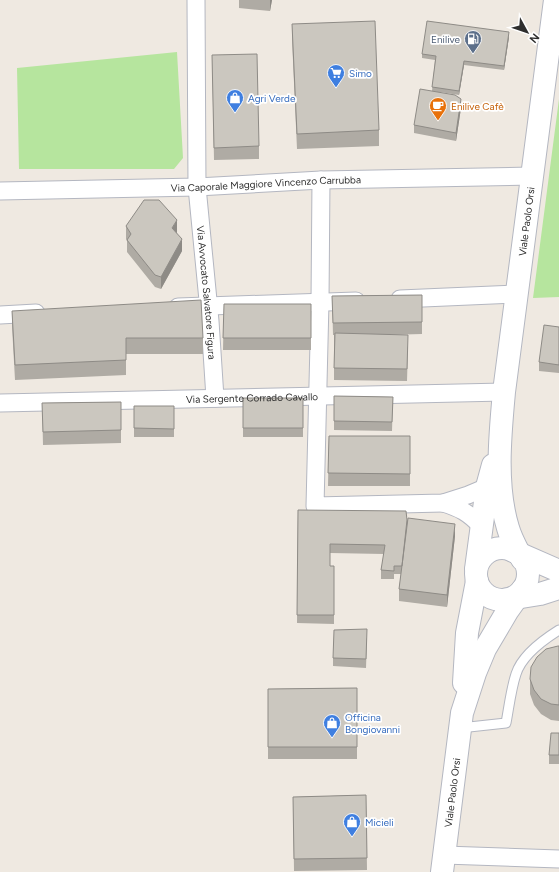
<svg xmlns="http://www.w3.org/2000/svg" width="559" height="872" viewBox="0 0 559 872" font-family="Figtree,sans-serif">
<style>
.grass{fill:#b6e59e}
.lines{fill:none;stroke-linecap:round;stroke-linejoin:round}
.service-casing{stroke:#b4b7c1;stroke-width:11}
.minor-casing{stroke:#b4b7c1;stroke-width:19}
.tertiary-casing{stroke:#b4b7c1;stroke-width:24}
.secondary-casing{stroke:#b4b7c1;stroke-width:24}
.service{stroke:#fff;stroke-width:9}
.minor{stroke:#fff;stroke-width:17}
.tertiary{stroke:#fff;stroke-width:22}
.secondary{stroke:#fff;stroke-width:22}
.wall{fill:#afaba4}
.shaded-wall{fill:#8e8b86}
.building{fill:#cbc7bf;stroke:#8e8b86}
.labels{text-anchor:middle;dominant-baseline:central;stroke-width:3.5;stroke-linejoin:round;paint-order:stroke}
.service-label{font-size:10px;fill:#4e5e75;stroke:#fff;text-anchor:end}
.shop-label{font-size:10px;fill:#366cbe;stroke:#fff;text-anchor:start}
.food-label{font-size:10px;fill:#c56008;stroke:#fff;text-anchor:start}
.street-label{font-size:10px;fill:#2e2e2e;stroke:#fff}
</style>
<rect width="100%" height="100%" fill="#efe9e1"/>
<path class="grass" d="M177,52L183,158L174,169H19L17,68Z
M559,99V297L533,298Z"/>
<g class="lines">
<defs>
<path id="service" d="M460,728L506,723C509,707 511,689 516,674C522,655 543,640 559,630"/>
<g id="minor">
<path id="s1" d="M196,0L197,187L210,321L215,398"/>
<path d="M321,180L320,302L315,506L443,503L468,495L487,487"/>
<path id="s2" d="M0,191L197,187L321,180L532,176"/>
<path d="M400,299L518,294"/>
<path d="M178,307L356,301"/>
<path d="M0,315L36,313"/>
<path id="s3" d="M0,403L504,392"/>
<path d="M443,503C460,508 469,513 481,526"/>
<path d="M444,855L559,859"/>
</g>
<path id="tertiary" d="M511,550L559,571
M503,600L540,594L559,588"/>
<g id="secondary">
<circle cx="502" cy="574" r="26"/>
<path id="s4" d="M522,559C517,549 511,539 508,528C495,486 500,435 504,392L555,0"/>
<path d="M476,569L487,487L493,465"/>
<path d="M464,683L467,633L477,581"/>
<path id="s5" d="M442,872L462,713L475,673L485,649L508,610L523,589"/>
</g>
</defs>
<use href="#service" class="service-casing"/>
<use href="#minor" class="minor-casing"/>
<use href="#tertiary" class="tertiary-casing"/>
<use href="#secondary" class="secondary-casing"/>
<use href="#service" class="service"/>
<use href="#minor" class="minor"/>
<use href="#tertiary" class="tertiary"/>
<use href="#secondary" class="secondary"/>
</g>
<path class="wall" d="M239,0H272L270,11L239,8Z
M292,24L379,130V146L297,149L292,39Z
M509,37L504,70L464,65L459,95L440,92L461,108L456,141L414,133V125L432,91L435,60L422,58V54Z
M212,55L259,146V159L214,160Z
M126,226L177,232V233L182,251L161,289L155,287L127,252V241L126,239Z
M422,295V334L386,335L408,347L407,381L334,380V335H333L332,296Z
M224,304H311V350H223Z
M12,311L203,338V354H126V375L15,380L12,326Z
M559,327V373L539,371V362Z
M334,396L393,397L392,431L334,430Z
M243,398H303V437H243Z
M121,402V443L43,445L42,403Z
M134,406H174V437H134Z
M329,436H410V486H328Z
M298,510L407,520L455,536L447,607L399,601V589L401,574H394V579H381V570L384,554L330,553V566H334V624L297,623Z
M367,638L366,668L333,666V658Z
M559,646V721L551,720L541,714L534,705L530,694V679Z
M357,688V759H268V689Z
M559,733V764H549V755Z
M366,795L367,870L294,871L293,797Z"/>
<path class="shaded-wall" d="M270,0H272L270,11Z
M509,32V37L504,70V66Z
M464,61V65L459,95V91Z
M461,99V108L456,141V133Z
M177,220V232L172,240V228Z
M182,239V251L161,289V277Z
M455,524V536L447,607V595Z"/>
<path class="building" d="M375,21L379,130L297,134L292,24Z
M427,21L509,32L504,66L464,61L459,91L432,87L436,56L422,54Z
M257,54L259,146L214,148L212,55Z
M420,89L455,95L461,99L456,133L414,125Z
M144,200H159L177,220L172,228L182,239L161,277L155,275L127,240L131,234L126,226Z
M422,295V322L333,323L332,296Z
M201,300L203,338H126V360L15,365L12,311Z
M224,304H311V338H223Z
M544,325L559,327V365L539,362Z
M335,333L408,335L407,369L334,368Z
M334,396L393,397L392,422L334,421Z
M243,398H303V428H243Z
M121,402V430L43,432L42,403Z
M134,406H174V429L134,428Z
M329,436H410V474L328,473Z
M298,510L406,511L407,520L402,566H394V571L381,570L385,545L330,544V566H334V615H297Z
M408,518L455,524L447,595L399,589Z
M367,629L366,659L333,658L334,630Z
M558,646H559V705L551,704L541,699L534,690L530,679L531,667L537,657L546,649Z
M357,688V747H268V689Z
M551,733H559V755H549Z
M366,795L367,858L294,859L293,797Z"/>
<defs>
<symbol id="fuel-pin" viewBox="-11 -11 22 30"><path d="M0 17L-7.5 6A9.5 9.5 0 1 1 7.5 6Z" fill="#5c6f8a" stroke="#fff"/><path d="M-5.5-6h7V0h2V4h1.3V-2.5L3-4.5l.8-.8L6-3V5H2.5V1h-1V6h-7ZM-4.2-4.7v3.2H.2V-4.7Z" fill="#fff"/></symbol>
<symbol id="supermarket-pin" viewBox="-11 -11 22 30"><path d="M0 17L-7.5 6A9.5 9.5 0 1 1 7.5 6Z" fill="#3f7fe0" stroke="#fff"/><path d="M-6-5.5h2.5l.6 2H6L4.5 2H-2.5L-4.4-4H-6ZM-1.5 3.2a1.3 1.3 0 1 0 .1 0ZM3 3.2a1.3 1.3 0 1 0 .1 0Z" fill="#fff"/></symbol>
<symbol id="shop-pin" viewBox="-11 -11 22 30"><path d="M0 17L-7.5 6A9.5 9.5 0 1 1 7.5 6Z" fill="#3f7fe0" stroke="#fff"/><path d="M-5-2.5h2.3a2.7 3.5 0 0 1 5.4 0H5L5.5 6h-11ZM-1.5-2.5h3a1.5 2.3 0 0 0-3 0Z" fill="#fff"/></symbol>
<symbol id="cafe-pin" viewBox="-11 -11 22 30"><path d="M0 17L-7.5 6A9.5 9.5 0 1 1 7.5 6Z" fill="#e8710a" stroke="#fff"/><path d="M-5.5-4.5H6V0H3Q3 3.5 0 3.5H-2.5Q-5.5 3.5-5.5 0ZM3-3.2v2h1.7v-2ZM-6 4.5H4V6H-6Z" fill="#fff"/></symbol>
</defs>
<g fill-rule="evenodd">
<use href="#fuel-pin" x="463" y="29" width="20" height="27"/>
<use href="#supermarket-pin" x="326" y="63" width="20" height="27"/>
<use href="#shop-pin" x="225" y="88" width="20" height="27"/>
<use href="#cafe-pin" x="428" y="96" width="20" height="27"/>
<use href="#shop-pin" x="322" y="713" width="20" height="27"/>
<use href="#shop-pin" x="342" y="812" width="20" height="27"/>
</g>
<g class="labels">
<g class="service-label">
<text x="460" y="39">Enilive</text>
</g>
<g class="shop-label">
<text x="349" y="73">Simo</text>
<text x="248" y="98">Agri Verde</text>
<text x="345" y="717">Officina<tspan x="345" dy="12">Bongiovanni</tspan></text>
<text x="365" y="822">Micieli</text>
</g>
<g class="food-label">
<text x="451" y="106">Enilive Cafè</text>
</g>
<g class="street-label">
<text stroke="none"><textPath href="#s2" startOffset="266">Via Caporale Maggiore Vincenzo Carrubba</textPath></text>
<text stroke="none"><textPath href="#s4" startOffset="343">Viale Paolo Orsi</textPath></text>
<text stroke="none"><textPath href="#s1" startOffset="293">Via Avvocato Salvatore Figura</textPath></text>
<text stroke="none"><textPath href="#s3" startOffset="252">Via Sergente Corrado Cavallo</textPath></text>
<text stroke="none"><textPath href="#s5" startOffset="80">Viale Paolo Orsi</textPath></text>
</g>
</g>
<g transform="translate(527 32) rotate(130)" stroke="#ffffff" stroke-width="3" paint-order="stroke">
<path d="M0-3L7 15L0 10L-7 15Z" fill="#2e2e2e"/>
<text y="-6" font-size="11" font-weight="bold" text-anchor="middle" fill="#2e2e2e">N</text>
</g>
</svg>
